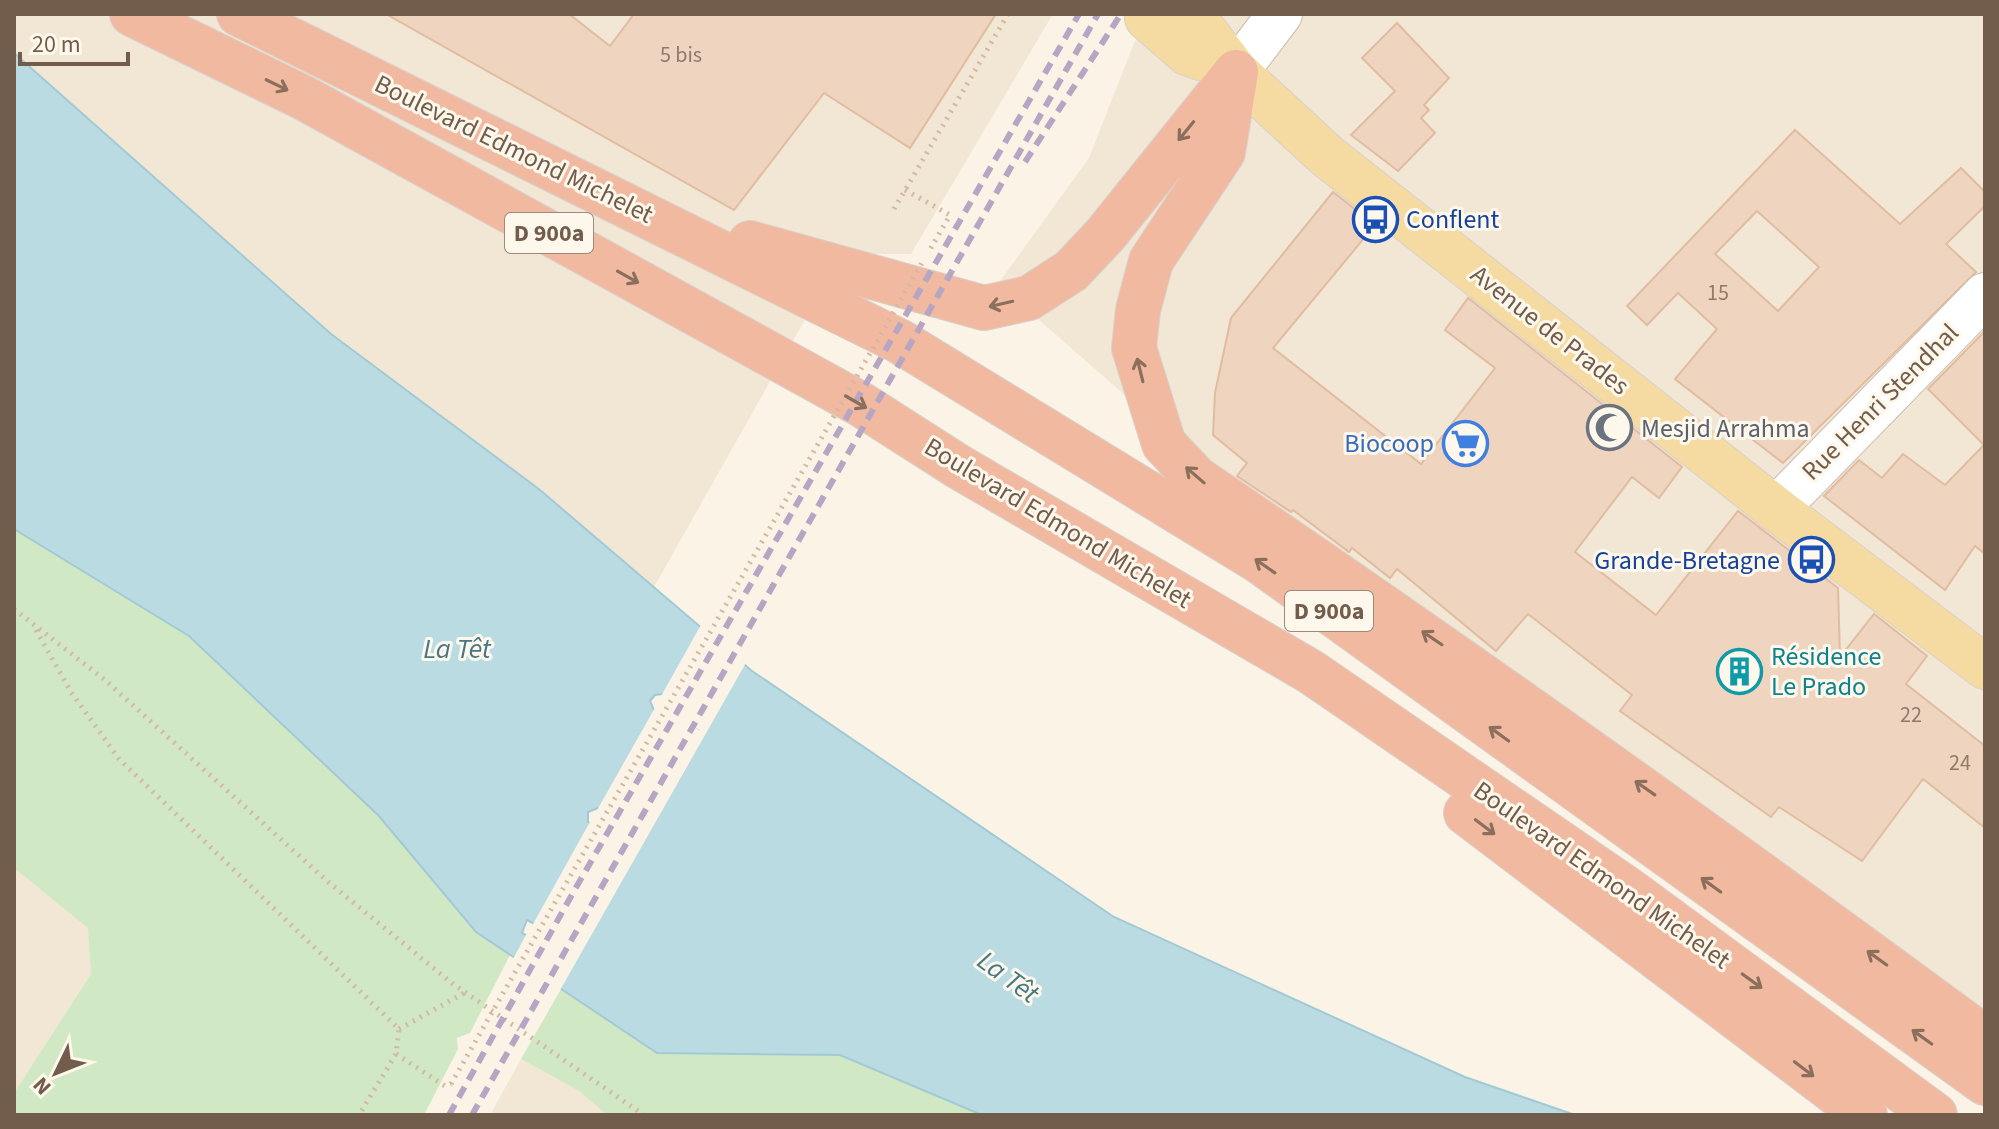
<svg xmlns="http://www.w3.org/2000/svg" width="1999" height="1129" viewBox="0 0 1999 1129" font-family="'Source Sans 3',sans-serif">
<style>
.residential{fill:#f2e6d4}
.green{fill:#d1e8c5}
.water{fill:#bbdbe3;stroke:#a2cad4;stroke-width:2;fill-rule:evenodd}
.pier{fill:#fbf4e6}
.building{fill:#efd5bf;stroke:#e0bca0;stroke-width:2;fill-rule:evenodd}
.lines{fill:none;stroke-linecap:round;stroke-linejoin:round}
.minor-casing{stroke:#ccbcac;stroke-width:46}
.major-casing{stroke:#d8d1cd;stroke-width:46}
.highway-casing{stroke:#d8d1cd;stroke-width:46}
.path{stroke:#d3b8a2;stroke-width:5;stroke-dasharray:2 6;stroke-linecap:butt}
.minor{stroke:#fff;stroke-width:44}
.major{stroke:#f5dba2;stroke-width:44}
.highway{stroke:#f1baa0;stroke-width:44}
.rail{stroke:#b7a5c4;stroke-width:6;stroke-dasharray:12 8;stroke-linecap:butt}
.path-bridge{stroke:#d3b8a2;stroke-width:5;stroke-dasharray:2 6;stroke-linecap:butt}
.oneway{stroke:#8b6f5d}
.labels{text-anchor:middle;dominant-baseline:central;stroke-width:6;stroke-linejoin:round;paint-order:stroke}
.number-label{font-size:22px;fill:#917a69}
.shield{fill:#fef8ec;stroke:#9c8b7c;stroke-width:2}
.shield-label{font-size:24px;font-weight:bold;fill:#725c4c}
.street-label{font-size:26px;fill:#725c4c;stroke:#fef8ec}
.transit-label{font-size:26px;fill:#164399;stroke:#fef8ec;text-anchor:start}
.worship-label{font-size:26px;fill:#5b616d;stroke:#fef8ec;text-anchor:start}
.shop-label{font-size:26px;fill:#366cbe;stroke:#fef8ec;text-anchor:end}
.culture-label{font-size:26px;fill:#0d838f;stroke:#fef8ec;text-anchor:start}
.water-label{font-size:28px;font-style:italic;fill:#477785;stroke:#fef8ec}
</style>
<rect width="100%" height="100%" fill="#fbf4e6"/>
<path class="residential" d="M14,14H1053L911,254H842L654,587L540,490L331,334L67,102L14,53Z
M1155,14H1985V1033L1167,432L998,284L1089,158L1134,43Z
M14,868L89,928L91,974L14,1093Z
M521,1059L579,1091L607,1115H490Z"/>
<path class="green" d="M14,529L189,636L379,816L476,932L510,955L470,1033L457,1038L458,1049L424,1115H14V1093L91,974L88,928L14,868Z
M561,989L657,1053L840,1055L982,1115H607L579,1091L521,1059Z"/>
<path class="water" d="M14,53L331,334L540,490L752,671L1114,917L1465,1077L1575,1115H982L840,1055L657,1053L476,932L379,816L189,636L14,529ZM662,694L708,719L704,733L654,710L650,701L655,695ZM598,808L641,833L636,849L588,822V812ZM527,920L578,947L573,960L522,933Z"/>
<path class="pier" d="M702,623L747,661L559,992L512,961L528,931L574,954L575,950L532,926L591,820L636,844L638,836L596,812L656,706L699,730L705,727V722L660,698Z"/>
<path class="building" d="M386,14H569L610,46L634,14H996L910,148L824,93L734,210Z
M1397,23L1449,78L1424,105L1429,110L1421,118L1435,133L1398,171L1351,135L1395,91L1362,58Z
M1795,130L1900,224L1961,168L1985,192V206L1946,244L1976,272L1783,463L1675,379L1717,329L1678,293L1647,325L1627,306ZM1757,211L1819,267L1778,311L1715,254Z
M1333,192L1375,225L1273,348L1421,464L1495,368L1445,330L1468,298L1682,467L1659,498L1632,477L1575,552L1656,615L1738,511L1838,588L1840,657L1874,614L1927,656L1906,684L1985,746V828L1923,779L1862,861L1779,807L1771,817L1620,711L1632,695L1528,614L1496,651L1397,569L1390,578L1352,548L1349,552L1293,510L1291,512L1237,476L1247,463L1213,435L1215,393L1231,318Z
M1985,331V554L1975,546L1945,590L1824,496L1859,460L1882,478L1903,454L1945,485L1984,445L1928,389Z"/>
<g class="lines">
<defs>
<path id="minor" d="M1236,72L1280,14
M1776,509L1985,295"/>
<path id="major" d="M1183,14L1203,29L1236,72L1327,156L1776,509L1985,667
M1147,18L1187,53L1201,58"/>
<path id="highway" d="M132,14L304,98L862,405L959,467L1311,672L1630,891L1935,1115
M239,14L899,341L1259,561L1985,1083
M1236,72L1223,152L1151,261L1138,310L1134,348L1164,444L1196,478C1463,659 1725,846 1985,1038
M750,243L984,308L1029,298L1071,271L1105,235L1236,72
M1466,813L1865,1115"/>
</defs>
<use href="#minor" class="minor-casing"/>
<use href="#major" class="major-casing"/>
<use href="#highway" class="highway-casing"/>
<path class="path" d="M905,190L950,215L928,253
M894,209L1008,14
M14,609L105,680L327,881L453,984L644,1115
M36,630L71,692L119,759L399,1029L396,1054L359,1115
M399,1029L466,992
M396,1054L445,1086L451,1084"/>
<use href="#minor" class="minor"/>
<use href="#major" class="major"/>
<use href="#highway" class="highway"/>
<path class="rail" d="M1025,162L1121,14
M449,1115L574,891L1079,14
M472,1115L1098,14"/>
<path class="path-bridge" d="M451,1084L923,261"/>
</g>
<defs><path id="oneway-shaft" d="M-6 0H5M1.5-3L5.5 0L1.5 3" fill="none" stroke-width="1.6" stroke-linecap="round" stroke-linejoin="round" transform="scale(2)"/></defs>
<g class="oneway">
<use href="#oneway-shaft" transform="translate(277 85) rotate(26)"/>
<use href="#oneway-shaft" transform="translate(1186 131) rotate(129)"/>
<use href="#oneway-shaft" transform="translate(628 277) rotate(29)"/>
<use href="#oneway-shaft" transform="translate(1001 304) rotate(167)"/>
<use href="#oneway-shaft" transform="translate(1140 370) rotate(-104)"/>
<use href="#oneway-shaft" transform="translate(856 402) rotate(30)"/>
<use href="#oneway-shaft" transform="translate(1195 475) rotate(-139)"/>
<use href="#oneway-shaft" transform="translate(1265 566) rotate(-145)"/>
<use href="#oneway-shaft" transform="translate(1432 638) rotate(-146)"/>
<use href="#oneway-shaft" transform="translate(1499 734) rotate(-144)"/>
<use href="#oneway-shaft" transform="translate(1645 788) rotate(-145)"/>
<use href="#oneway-shaft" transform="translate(1485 827) rotate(37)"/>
<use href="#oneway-shaft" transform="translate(1711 885) rotate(-144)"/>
<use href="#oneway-shaft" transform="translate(1877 958) rotate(-144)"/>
<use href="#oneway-shaft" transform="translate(1752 981) rotate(36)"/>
<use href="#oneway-shaft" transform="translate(1922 1037) rotate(-144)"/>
<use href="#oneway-shaft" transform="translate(1804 1069) rotate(37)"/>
</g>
<defs>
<symbol id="bus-ring" viewBox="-11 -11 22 22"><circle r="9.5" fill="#fef8ec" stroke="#1a4fb4" stroke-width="1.5"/><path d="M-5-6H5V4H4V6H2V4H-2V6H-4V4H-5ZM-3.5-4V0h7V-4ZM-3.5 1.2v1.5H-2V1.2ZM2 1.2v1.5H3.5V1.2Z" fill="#1a4fb4"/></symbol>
<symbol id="mosque-ring" viewBox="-11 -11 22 22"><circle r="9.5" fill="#fef8ec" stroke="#6b7280" stroke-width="1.5"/><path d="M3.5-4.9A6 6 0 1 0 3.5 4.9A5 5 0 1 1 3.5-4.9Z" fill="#6b7280"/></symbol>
<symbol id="supermarket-ring" viewBox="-11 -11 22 22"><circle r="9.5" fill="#fef8ec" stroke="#3f7fe0" stroke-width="1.5"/><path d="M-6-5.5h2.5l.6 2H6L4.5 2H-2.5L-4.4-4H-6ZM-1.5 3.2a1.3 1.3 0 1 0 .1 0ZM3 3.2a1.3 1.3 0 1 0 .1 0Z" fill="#3f7fe0"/></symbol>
<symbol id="building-ring" viewBox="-11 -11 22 22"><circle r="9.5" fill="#fef8ec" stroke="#0f9aa8" stroke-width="1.5"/><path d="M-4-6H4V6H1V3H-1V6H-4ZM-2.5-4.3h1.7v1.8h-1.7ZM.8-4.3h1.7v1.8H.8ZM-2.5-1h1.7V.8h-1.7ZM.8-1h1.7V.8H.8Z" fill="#0f9aa8"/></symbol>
</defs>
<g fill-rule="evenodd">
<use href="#bus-ring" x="1350" y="194" width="51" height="51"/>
<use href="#mosque-ring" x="1584" y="402" width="51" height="51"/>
<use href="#supermarket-ring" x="1440" y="418" width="51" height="51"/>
<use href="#bus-ring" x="1786" y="534" width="51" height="51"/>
<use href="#building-ring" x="1714" y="646" width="51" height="51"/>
</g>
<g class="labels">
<g class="number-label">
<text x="681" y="55">5 bis</text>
<text x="1718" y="293">15</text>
<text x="1911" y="715">22</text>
<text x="1960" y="763">24</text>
</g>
<g class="shield">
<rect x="505" y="213" width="88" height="40" rx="6"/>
<rect x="1285" y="591" width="88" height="40" rx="6"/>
</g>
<g class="shield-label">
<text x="549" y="233">D 900a</text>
<text x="1329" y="611">D 900a</text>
</g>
<g class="street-label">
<text transform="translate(514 149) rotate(26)">Boulevard Edmond Michelet</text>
<text transform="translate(1550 330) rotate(38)">Avenue de Prades</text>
<text transform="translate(1880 402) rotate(-45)">Rue Henri Stendhal</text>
<text transform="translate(1058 523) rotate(31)">Boulevard Edmond Michelet</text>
<text transform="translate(1602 875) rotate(35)">Boulevard Edmond Michelet</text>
</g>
<g class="transit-label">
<text x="1406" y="219">Conflent</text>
<text x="1780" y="560" text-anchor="end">Grande-Bretagne</text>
</g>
<g class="worship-label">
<text x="1641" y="428">Mesjid Arrahma</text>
</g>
<g class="shop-label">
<text x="1434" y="443">Biocoop</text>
</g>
<g class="culture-label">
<text x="1771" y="656">Résidence<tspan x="1771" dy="30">Le Prado</tspan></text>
</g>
<g class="water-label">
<text x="457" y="649">La Têt</text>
<text transform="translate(1008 977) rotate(36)">La Têt</text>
</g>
</g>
<rect width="1999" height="1129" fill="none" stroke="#725c4c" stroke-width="32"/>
<g transform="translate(56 1073) rotate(227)" stroke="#fef8ec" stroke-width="6" paint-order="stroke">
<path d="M0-6L14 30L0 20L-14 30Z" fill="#725c4c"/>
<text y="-12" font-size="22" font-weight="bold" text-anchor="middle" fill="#725c4c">N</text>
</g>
<path d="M20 52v12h108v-12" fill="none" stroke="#725c4c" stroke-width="4"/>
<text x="32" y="52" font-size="24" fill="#725c4c" stroke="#fef8ec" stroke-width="6" paint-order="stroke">20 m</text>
</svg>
